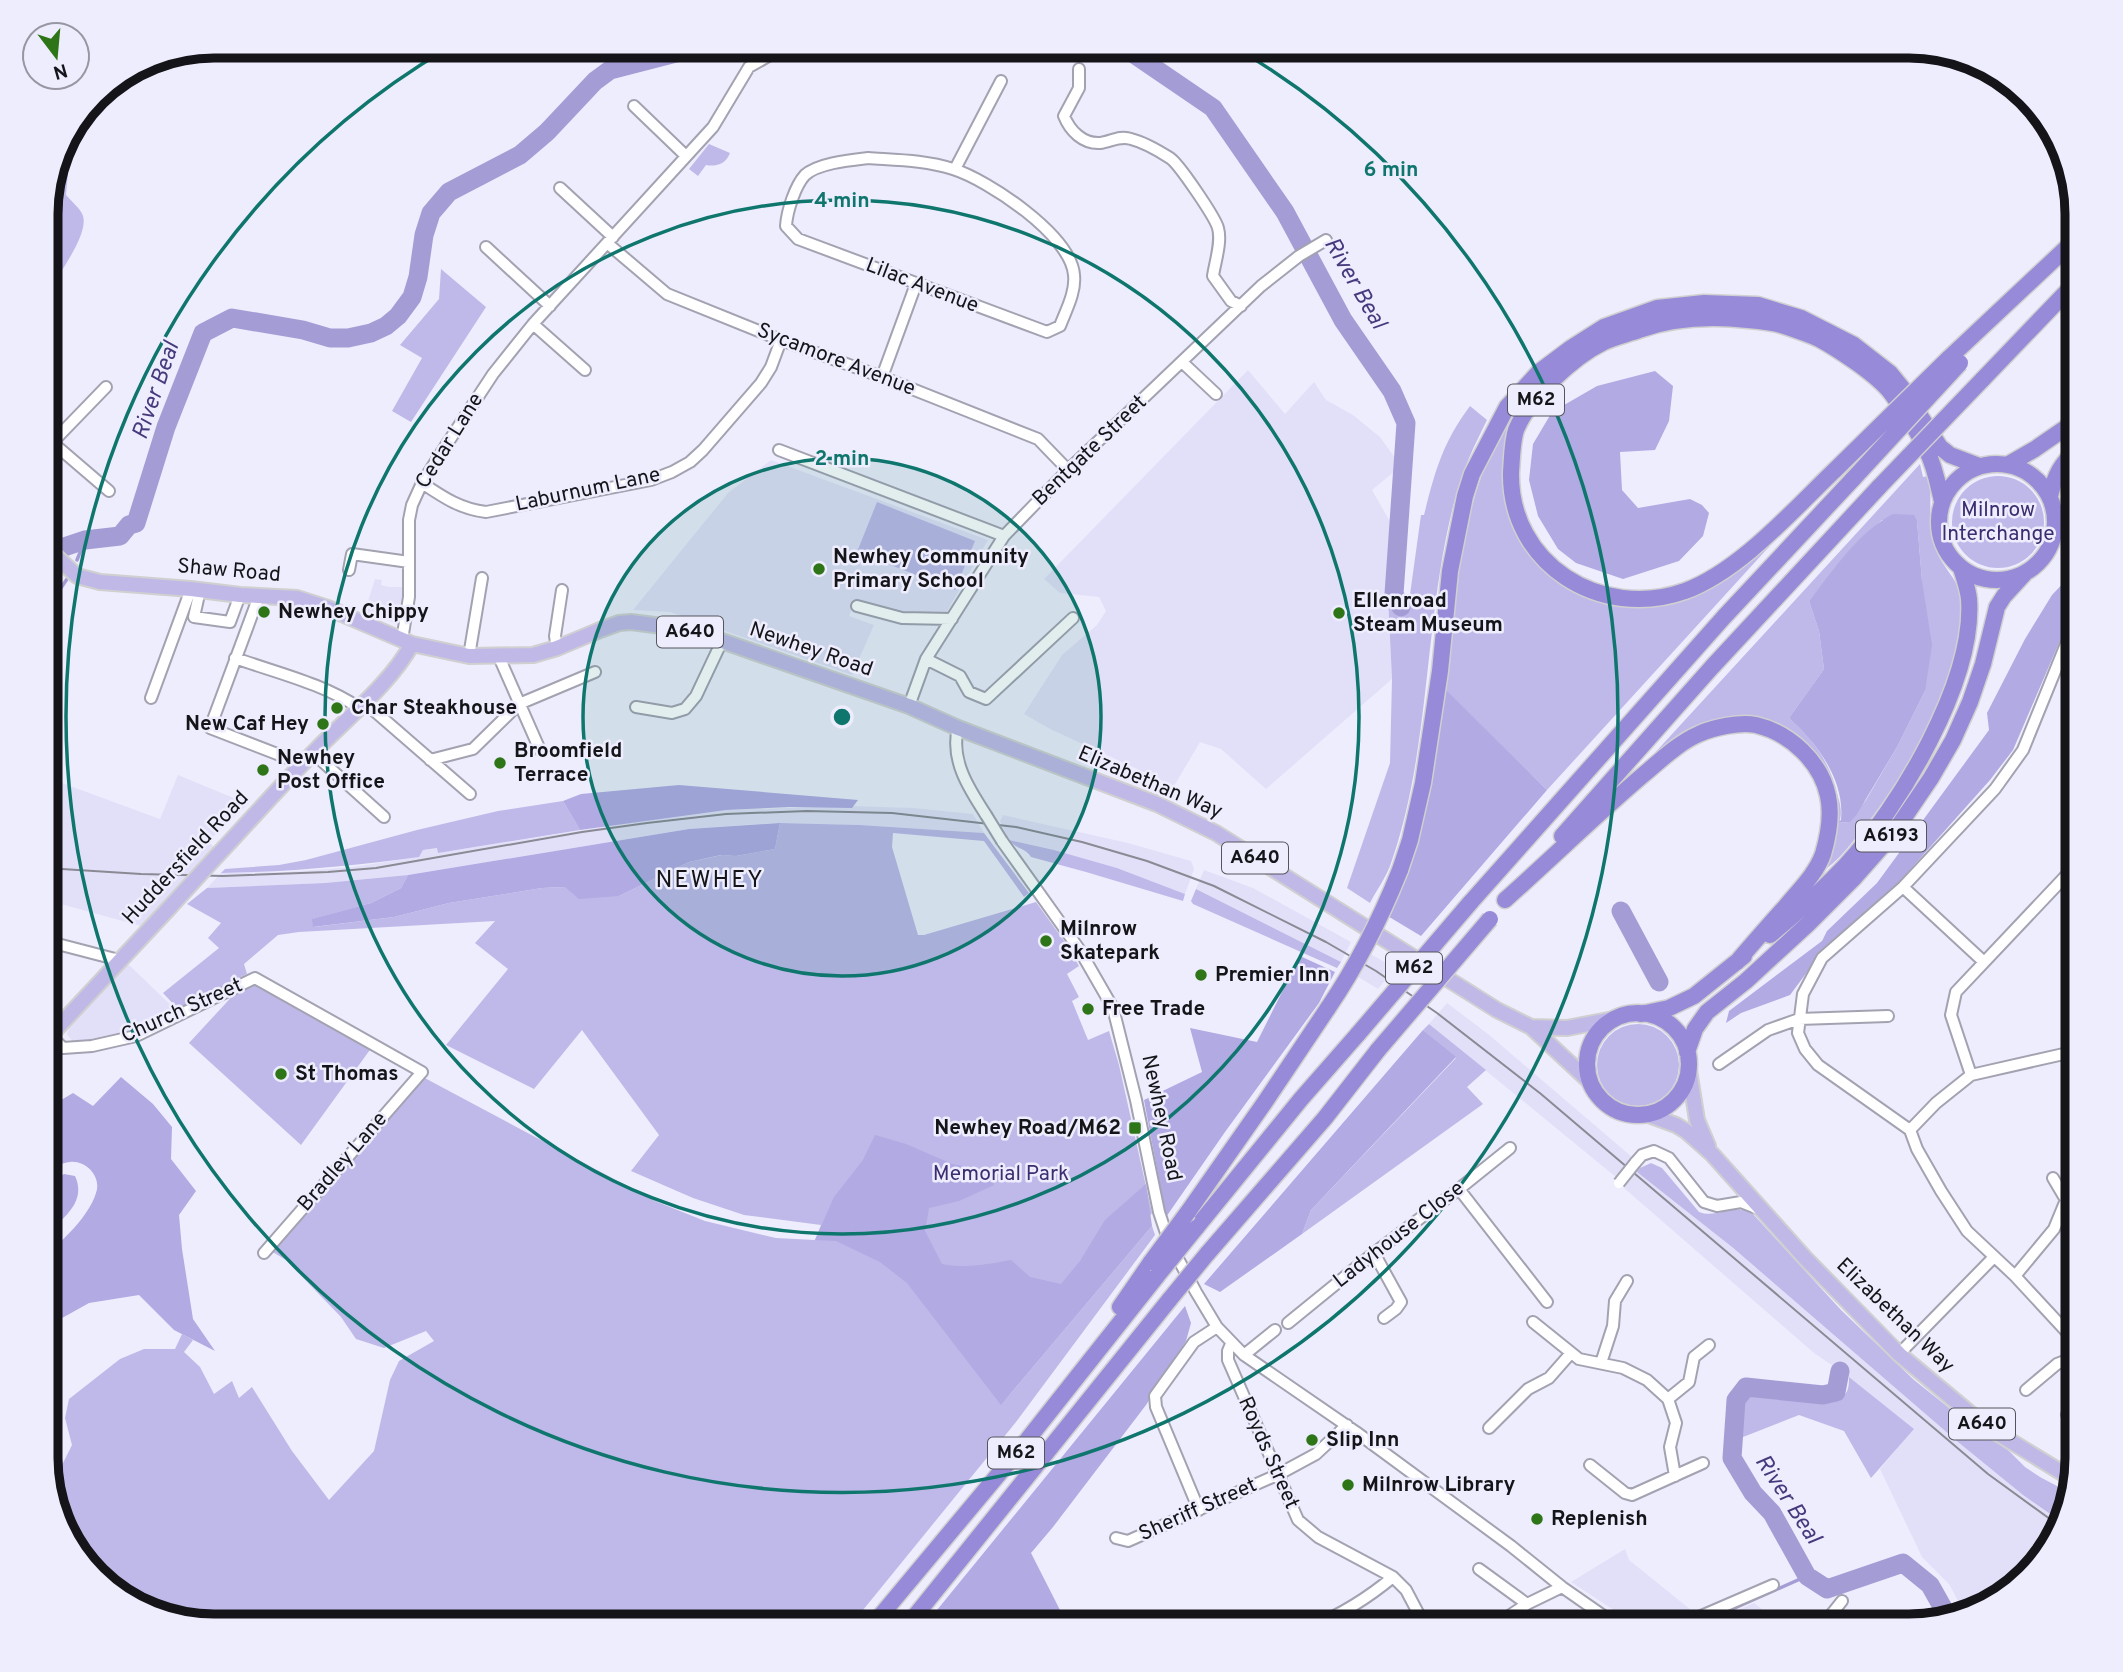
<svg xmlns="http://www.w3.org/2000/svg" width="2123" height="1672" viewBox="0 0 2123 1672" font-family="Overpass,sans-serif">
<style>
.built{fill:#e2e0f8}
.green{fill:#beb9e9;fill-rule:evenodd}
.forest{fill:#b1aae3}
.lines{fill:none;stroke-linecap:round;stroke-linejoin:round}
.stream{stroke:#a49dd5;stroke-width:3.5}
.river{stroke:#a49dd5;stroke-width:19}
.minor-casing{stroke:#a3a2b1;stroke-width:14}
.major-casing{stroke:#d0d0d1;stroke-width:18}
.highway-casing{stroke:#d0d0d1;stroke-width:19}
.minor{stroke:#fff;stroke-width:10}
.major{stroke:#c0b9e8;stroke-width:14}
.highway{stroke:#968ad9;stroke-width:16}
.tram{stroke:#8a8994;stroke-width:2}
.minor-bridge-casing{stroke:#a3a2b1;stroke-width:14;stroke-linecap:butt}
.major-bridge-casing{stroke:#d0d0d1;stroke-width:18;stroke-linecap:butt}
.highway-bridge-casing{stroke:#d0d0d1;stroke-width:19;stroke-linecap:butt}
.minor-bridge{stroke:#fff;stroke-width:10}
.major-bridge{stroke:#c0b9e8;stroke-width:14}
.highway-bridge{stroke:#968ad9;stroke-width:16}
.ring{fill:none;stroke:#0f766e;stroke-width:3.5}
.poi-dot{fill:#2e7518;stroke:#eeedfd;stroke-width:2.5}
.labels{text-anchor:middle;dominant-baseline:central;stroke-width:5;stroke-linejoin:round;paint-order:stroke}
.shield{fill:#eeedfd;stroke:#55555d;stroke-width:2}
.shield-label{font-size:19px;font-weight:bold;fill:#141419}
.street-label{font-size:21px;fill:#141419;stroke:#eeedfd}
.park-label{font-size:21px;fill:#3c2d70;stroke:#eeedfd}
.poi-label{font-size:21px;font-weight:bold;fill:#141419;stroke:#eeedfd;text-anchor:start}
.water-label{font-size:23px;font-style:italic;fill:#46397d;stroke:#eeedfd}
.quarter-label{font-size:24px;letter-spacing:2px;fill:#141419;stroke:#eeedfd}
.rim{fill:none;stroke:#141419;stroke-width:9}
.centre{fill:#0f766e;stroke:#eeedfd;stroke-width:3.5}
.ring-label{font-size:21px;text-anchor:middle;font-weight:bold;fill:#0f766e;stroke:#eeedfd;stroke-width:5;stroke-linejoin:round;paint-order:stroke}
</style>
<rect width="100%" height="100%" fill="#eeedfd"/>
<path class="built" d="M1248,370L1285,414L1314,382L1326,400L1353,415L1380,437L1401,466L1372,490L1393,527L1388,597L1392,679L1266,789L1221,749L1200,742L1174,786L1050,729L1024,714L1062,655L1097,625L1106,611L1099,597L1060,593L1044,579Z
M771,460L988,540L946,613H903L856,599L849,616L874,625L852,675L670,612L633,610L728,493Z
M375,579L382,580L381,585L389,587H402L403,612L399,625L365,611Z
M178,775L248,804L208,841L215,848L141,926L46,900V786H48L51,779L160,819Z
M853,806L914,808L973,814L984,833L860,825L780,823L743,825L689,829L408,875L325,883L207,888L221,873L287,872L352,867L419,857L423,850L438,848V853L665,817L726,810Z
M1003,815L1128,843L1191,861L1194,869L1185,894L1117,868L1054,850L1009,840L1000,821Z
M1204,870L1253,888L1351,942L1341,962L1196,889Z
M1367,952L1395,968L1378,989L1355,975Z
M128,964L177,1011L132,1033L92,1043L73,1042L67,1034L71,1024Z
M1447,1003L1488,1034L1632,1157L1617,1178L1429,1024Z
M1640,1168L1958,1442L2023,1495L2063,1523L2036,1569L1983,1609L1965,1614L1949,1584L1922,1557L1880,1469L1913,1429L1849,1377L1814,1353L1624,1188Z
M1625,1549L1629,1560L1696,1614L1667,1626H1638L1571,1582Z
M1754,1603L1784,1626H1704Z"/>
<path class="green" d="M72,127L66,195C71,201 81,209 83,216C89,235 56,278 46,295V202L63,139Z
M709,144L730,153C726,164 716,167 706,165L698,176L689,169Z
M441,269L486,307L411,422L392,411L422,358L400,345L439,299Z
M1470,406L1487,420C1474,446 1462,471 1455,499C1423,619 1432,748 1390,866C1385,879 1376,891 1370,903L1347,888L1390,763L1392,679L1388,597L1396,611L1400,612L1408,609L1421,515H1424C1435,471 1443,442 1470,406Z
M1507,424L1513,428L1509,502L1573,588L1685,596L1831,479L1547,790L1445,690C1453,618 1457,546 1481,477C1487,459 1498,441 1507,424Z
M1920,464L1923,477L1929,476C1933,501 1926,527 1936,550C1943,569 1960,580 1962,602C1967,674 1906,774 1863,829C1852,842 1841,858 1827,868L1825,867L1836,832L1835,800L1802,743L1723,721L1629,781ZM1882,520L1917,521L1922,581L1925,691L1897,747L1866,800L1849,822L1839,823C1842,815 1841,806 1838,797C1831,764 1814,740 1789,718L1824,669L1819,631L1809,601L1852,548Z
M1952 522a46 46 0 1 1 92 0a46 46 0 1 1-92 0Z
M877,502L975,541L955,590L857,552Z
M563,801L580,830L438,853L437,848L423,850L419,857C353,866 288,872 221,873L225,869L279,865L306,860L417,830L498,811Z
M780,823L860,825L984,833L1029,893L1024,897L984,841L893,833L892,847L918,935H924L1036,902L1067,945L1079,966L1067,974L1079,997L1072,1001L1088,1040L1109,1031L1119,1065L1152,1213L1001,1405L1152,1226L1155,1235L1016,1422L850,1626H213L150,1614L103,1585L63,1532L51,1487L72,1445L65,1418L69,1399L120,1359L144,1349H175L182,1334L193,1340L184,1352L200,1367L214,1394L232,1381L239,1398L252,1387L292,1451L329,1500L374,1451L390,1380L399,1361L434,1341L426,1331L384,1348L356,1339L341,1317L286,1260L271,1251L318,1199L421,1076L655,1201L705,1221L776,1238L815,1240L821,1225L744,1215L693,1198L631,1171L659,1135L582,1030L534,1089L446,1045L508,969L475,943L495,921L299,932L278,935L244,964L247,974L179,1010L163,993L219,948L208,938L221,923L187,904L207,888L325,883L408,875L401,888L371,903L313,919L314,927L394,917L449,903L542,888L565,887L619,896L689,862L722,855L736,856L775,849Z
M1009,840L1054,850L1117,868L1185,894L1183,901L1086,872L1031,857C1025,848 1016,849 1009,840Z
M1196,889L1341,962L1337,968L1193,904L1191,901Z
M257,982L372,1047L301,1145L189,1043L238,990Z
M1597 1065a41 41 0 1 1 82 0a41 41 0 1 1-82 0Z
M1429,1024L1486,1070L1467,1087L1483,1104L1302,1234L1311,1210L1456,1058L1423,1030Z
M1651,1163L1662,1168L1699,1212C1717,1219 1733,1203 1752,1213L1841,1310L1914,1380L1963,1419L2009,1451L2025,1467L2040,1477L2072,1494L2068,1513L2063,1523L2023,1495L1958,1442L1732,1247L1637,1172L1640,1168Z
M1849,1377L1914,1429L1871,1478L1844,1431L1799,1415L1738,1439C1739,1422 1734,1399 1752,1392C1770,1395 1834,1410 1846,1393C1849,1389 1849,1382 1849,1377Z"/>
<path class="forest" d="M1655,371L1673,386L1669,421L1655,450L1620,452L1622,490L1638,508L1690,499L1702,505L1709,513L1703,536L1679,561L1623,579L1576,563L1558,549L1538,516L1529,480L1533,444L1552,412L1597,386Z
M1893,514L1914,515L1917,521L1922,581L1932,645L1925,691L1897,747L1857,814L1850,822L1837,823L1841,820C1845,780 1817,743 1789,718L1824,669L1819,631L1809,601C1833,571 1858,532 1893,514Z
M2077,559V601L2013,750L1990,780L1899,882L1822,952L1790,995L1741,1013L1726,1023L1729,1011L1822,941L1827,931L1877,883L1989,730L1987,713L2025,639L2052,595L2068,578Z
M1444,688L1547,790L1421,936L1386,915Z
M679,785L858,800L852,808L790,807L726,810L580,830L563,801L581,794Z
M780,823L775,849L736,856L721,855L689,862L619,896L579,899L565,887L542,888L449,903L394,917L313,927L312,919L371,903L401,888L408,875L689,829Z
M1300,956L1335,972L1319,1003L1225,1132L1166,1217L1144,1100L1202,1072L1190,1028L1257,1042Z
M1423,1030L1456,1057L1311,1210L1302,1234L1220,1292L1204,1284Z
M121,1077L153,1104L172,1127L171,1159L196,1191L179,1215L182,1249L193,1319L215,1351L174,1330L139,1295L89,1303L46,1327V1256C64,1238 88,1218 96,1193C102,1177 86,1160 70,1162C60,1163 53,1168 46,1174V1109L73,1093L93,1106Z
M875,1135L906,1144L952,1164L991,1171L994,1185L959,1201L929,1208L925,1231L942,1264C965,1269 988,1264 1011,1260L1030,1277L1061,1284L1080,1261L1105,1220L1146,1184L1152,1226L1001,1405L907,1283L880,1262L836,1241L815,1240L834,1197L863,1160Z
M64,1174L75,1176C87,1202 63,1218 46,1235V1187Z
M1185,1306L1191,1323L1186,1341L1146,1405L1053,1527L1031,1553L1061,1612L1030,1626H924Z"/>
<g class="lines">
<path class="stream" d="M77,560L85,540
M46,610L67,579
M1694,1626L1807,1576"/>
<path class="river" d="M1122,46L1213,108L1285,212L1343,320L1392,391L1406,423L1394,594L1401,607
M64,547L85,540L120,536L129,525L136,523L166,427L203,333L232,318L303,330L330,338H348L371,333L386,326L398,316L412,297L418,277L424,235L431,213L449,192L520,155L547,132L595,81L610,70L703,46
M1621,911L1659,982
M1840,1371L1836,1392L1823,1395L1746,1387L1736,1400L1732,1458L1753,1493L1772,1513L1807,1576L1827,1589L1903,1563L1930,1585L1948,1617"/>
<defs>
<path id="minor" d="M930,46L954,48
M1079,69V88L1064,116C1070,131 1083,144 1100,143C1110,142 1120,135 1131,139C1143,142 1159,151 1170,158C1179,164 1215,217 1218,228C1222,242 1215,262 1213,276L1231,301L1241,306
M634,106L686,156
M868,158C897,160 925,160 953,169C988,180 1071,235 1074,275C1076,292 1066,310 1060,326L1047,332L798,239L786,226C787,211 795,186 805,175C818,163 851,160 868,158Z
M955,169L1001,81
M560,188L613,237
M607,243L667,294L781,340L882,377L1038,439L1068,470
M486,247L550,306
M533,324L585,370
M1182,362L1216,394
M882,377L916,284
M53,443L109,491
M46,449L106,387
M779,450L1004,536
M422,483C443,497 460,509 486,512L651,480L672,472L690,462L703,450L761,383L771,367L781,340
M349,570L352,554L409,562
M200,590L194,617L230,622L240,595
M259,596L210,728L303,764
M857,606L902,618L952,619
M402,640L409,597V520L412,505L422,483L443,450L493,374L533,324L713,127L749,67L786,46
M557,648L555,636L562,590
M469,656L482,578
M499,657L540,750
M235,658C274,672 325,684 359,708
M926,659L960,676L969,692L986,699L1073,618
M151,698L191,589
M364,702L470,794
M909,706L926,659L1004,536L1068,470L1261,286L1299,256L1326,240
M636,707L672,713L685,709L696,696L722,641
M958,728C950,760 969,789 986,815
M313,753L384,817
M430,760L473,749L519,704L595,672
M1002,841L1079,949L1113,1008L1136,1100L1159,1212L1169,1242L1196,1292L1217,1327L1244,1355L1356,1432L1511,1546L1562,1587L1618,1626
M1903,887L1984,962
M46,941L119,960
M50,1035L63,1048L92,1046L136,1036L255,978L422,1072L264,1253
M1719,1064L1768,1030L1799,1019L1888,1016
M1971,1075L1951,1015L1956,992L2077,864
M1910,1130L1936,1103L1971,1075L2077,1051
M1635,1163L1642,1155L1654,1151L1669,1158L1704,1202L1717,1206L1741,1202L1759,1209
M1459,1189L1547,1302
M2060,1189L2077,1177
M1374,1253L1401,1302L1396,1309L1384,1318
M2015,1276L2054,1229L2066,1200L2053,1178
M1533,1322L1579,1359L1623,1368L1647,1380L1668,1399L1676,1423L1670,1447L1675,1476
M1288,1323L1374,1253L1459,1189L1510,1148
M2077,1343L2015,1276L1967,1231L1941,1191L1917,1149L1910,1130L1818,1065L1805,1049L1798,1033L1803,994L1822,958L1903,887L1995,789L2023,750L2077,617
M1231,1344L1228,1351V1360L1298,1520L1318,1537L1393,1577L1406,1590L1425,1626
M1899,1354L1994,1257
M1244,1355L1275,1330
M1601,1363L1613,1326L1615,1301L1627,1281
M2026,1390L2057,1364L2070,1359L2077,1353
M1668,1399L1689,1382L1694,1357L1709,1345
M2067,1415L2077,1407
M1489,1428L1528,1389L1549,1378L1571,1353
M1590,1465L1625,1493L1632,1495L1703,1463
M1199,1510L1156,1407L1155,1396L1194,1342L1217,1327
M1116,1538L1128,1541L1279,1474L1316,1454L1347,1425
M1479,1569L1527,1604
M1313,1626C1342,1614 1369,1597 1393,1577
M1494,1626L1527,1604L1562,1587
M1678,1626L1773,1585
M1822,1626L1842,1601"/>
<path id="major" d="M46,547L77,576L100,582L191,589L240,595L297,598L328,608L412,644L469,656L533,655L557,648L600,630L619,623L631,622L670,627L722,641L909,706L958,728L1157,804L1216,833L1497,1010L1531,1027L1589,1081
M213,860C247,824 280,786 315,751C347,718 390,684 412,644
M1531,1027L1567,1028L1614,1019
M46,1040L170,907
M1688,1064L1697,1120L1708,1146
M1646,1114L1676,1125L1686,1131L1712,1154L1805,1258L1899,1354L1984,1425L2074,1480"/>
<path id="highway" d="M1948,359L2077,238
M1982,380L2077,281
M2009,464L2035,449L2077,420
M1939 522a58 58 0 1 1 116 0a58 58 0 1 1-116 0Z
M1836,469C1794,509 1740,571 1685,591C1601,621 1509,564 1511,472C1512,460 1512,442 1516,430C1529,398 1573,357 1604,342C1615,337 1628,334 1639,330C1675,317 1711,316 1748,320C1761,321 1773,322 1784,326C1796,330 1808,334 1819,339C1839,350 1877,375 1891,393C1902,408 1919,434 1927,451C1935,467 1938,485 1942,501
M2050,496C2055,475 2061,464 2077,449
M1562,836L1712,667L1880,486
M1400,870L1410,840L1423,783L1440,671L1450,571L1465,496L1472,474L1507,407L1539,372L1571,348L1604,327L1657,308L1704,303L1758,305L1801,318L1854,345L1890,373L1903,389L1940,447L1950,455L1979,466
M1505,900C1551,859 1596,815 1643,775C1660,761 1678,743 1699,734C1714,727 1740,722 1756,725C1790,733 1821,762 1828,796C1832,814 1828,837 1823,854C1816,874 1799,890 1786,906C1770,924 1753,943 1737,962
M1470,903L1724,617L1853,479
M1770,935C1796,914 1821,891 1845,866C1899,808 1975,681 1969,599C1968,589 1964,578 1961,568
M1587 1064a51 51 0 1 1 102 0a51 51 0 1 1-102 0Z
M1641,1014L1669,1008L1694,996L1744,956
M1687,1052L1695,1029L1707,1012L1746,981L1808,924L1855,877L1893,834L1931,778L1953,740L1970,702L1983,664L1997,607L2004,596L2026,572
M1188,1212L1265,1102L1328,1008
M1196,1228L1301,1099L1358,1034
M1207,1254L1325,1118L1378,1050
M1120,1307L1151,1262
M872,1626L1028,1439L1157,1276
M907,1626L1170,1299"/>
</defs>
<use href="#minor" class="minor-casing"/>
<use href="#major" class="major-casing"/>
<use href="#highway" class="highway-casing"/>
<use href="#minor" class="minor"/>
<use href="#major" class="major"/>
<use href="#highway" class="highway"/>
<path class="tram" d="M46,868L141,874L223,876L328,872L376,868L582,832L647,823L726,814L807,811L892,813L1016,827L1082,842L1147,861L1214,886L1326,942L1376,971L1437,1013L1541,1094L1988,1474L2061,1527"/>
<defs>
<path id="minor-bridge" d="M986,815L1002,841
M1619,1183L1635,1163"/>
<path id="major-bridge" d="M170,907L213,860"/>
<path id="highway-bridge" d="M1836,469L1948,359
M1853,479L1960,363
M1880,486L1982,380
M1328,1008C1358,964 1380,920 1400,870
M1358,1034L1470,903
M1378,1050L1490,919
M1151,1262L1188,1212
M1157,1276L1196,1228
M1170,1299L1207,1254"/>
</defs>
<use href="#minor-bridge" class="minor-bridge-casing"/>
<use href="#major-bridge" class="major-bridge-casing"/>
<use href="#highway-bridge" class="highway-bridge-casing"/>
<use href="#minor-bridge" class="minor-bridge"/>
<use href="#major-bridge" class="major-bridge"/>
<use href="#highway-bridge" class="highway-bridge"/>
</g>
<circle cx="842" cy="717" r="259" fill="#0f766e" fill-opacity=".12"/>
<g class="ring">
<circle cx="842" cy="717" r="259"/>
<circle cx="842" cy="717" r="517"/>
<path d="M1236 48A776 776 0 1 1 448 48"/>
</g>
<g class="poi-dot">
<circle cx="819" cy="569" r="7"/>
<circle cx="264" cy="612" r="7"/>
<circle cx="1339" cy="613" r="7"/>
<circle cx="337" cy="708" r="7"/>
<circle cx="323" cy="724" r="7"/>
<circle cx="500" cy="763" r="7"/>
<circle cx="263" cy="770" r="7"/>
<circle cx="1046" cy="941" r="7"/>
<circle cx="1201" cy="975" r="7"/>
<circle cx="1088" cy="1009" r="7"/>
<circle cx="281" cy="1074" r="7"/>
<rect x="1128" y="1121" width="14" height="14" rx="3.5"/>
<circle cx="1312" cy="1440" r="7"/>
<circle cx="1348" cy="1485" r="7"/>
<circle cx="1537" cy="1519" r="7"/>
</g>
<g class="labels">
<g class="shield">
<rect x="1508" y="384.5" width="56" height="31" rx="5"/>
<rect x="657" y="616.5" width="66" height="31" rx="5"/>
<rect x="1856" y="820.5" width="70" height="31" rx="5"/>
<rect x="1222" y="842.5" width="66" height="31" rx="5"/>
<rect x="1386" y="952.5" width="56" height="31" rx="5"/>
<rect x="1949" y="1408.5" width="66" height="31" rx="5"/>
<rect x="988" y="1437.5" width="56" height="31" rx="5"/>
</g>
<g class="shield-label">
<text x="1536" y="400">M62</text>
<text x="690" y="632">A640</text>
<text x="1891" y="836">A6193</text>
<text x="1255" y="858">A640</text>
<text x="1414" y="968">M62</text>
<text x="1982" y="1424">A640</text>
<text x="1016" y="1453">M62</text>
</g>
<g class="street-label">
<text transform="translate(922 286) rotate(21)">Lilac Avenue</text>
<text transform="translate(836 360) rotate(21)">Sycamore Avenue</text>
<text transform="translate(450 441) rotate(-58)">Cedar Lane</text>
<text transform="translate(1090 451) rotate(-44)">Bentgate Street</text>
<text transform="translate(588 490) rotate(-12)">Laburnum Lane</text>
<text transform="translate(229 571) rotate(5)">Shaw Road</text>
<text transform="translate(811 650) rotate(19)">Newhey Road</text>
<text transform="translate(1150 783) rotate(23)">Elizabethan Way</text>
<text transform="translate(186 858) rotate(-47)">Huddersfield Road</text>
<text transform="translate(182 1011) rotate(-24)">Church Street</text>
<text transform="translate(1161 1118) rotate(78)">Newhey Road</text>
<text transform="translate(343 1162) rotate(-49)">Bradley Lane</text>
<text transform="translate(1399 1235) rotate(-38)">Ladyhouse Close</text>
<text transform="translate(1895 1316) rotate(44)">Elizabethan Way</text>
<text transform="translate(1268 1453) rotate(66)">Royds Street</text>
<text transform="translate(1198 1510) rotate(-24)">Sheriff Street</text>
</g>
<g class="park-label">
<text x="1998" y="510">Milnrow<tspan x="1998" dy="24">Interchange</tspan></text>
<text x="1001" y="1174">Memorial Park</text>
</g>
<g class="poi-label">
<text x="833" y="557">Newhey Community<tspan x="833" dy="24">Primary School</tspan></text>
<text x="1353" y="601">Ellenroad<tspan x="1353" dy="24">Steam Museum</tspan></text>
<text x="278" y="612">Newhey Chippy</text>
<text x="351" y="708">Char Steakhouse</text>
<text x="309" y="724" text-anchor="end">New Caf Hey</text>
<text x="514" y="751">Broomfield<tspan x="514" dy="24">Terrace</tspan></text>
<text x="277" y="758">Newhey<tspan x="277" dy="24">Post Office</tspan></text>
<text x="1060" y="929">Milnrow<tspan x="1060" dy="24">Skatepark</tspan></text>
<text x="1215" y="975">Premier Inn</text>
<text x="1102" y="1009">Free Trade</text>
<text x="295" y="1074">St Thomas</text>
<text x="1121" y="1128" text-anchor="end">Newhey Road/M62</text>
<text x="1326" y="1440">Slip Inn</text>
<text x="1362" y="1485">Milnrow Library</text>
<text x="1551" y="1519">Replenish</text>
</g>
<g class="water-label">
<text transform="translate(1354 284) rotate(60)">River Beal</text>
<text transform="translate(157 391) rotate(-71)">River Beal</text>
<text transform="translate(1787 1500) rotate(57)">River Beal</text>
</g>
<g class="quarter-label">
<text x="710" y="881">NEWHEY</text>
</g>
</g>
<path d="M0 0H2123V1672H0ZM214 58H1909A156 156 0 0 1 2065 214V1458A156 156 0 0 1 1909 1614H214A156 156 0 0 1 58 1458V214A156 156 0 0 1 214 58Z" fill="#eeedfd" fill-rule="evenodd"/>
<path class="rim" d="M214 58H1909A156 156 0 0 1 2065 214V1458A156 156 0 0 1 1909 1614H214A156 156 0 0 1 58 1458V214A156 156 0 0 1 214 58Z"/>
<circle cx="842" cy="717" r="10" class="centre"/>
<g class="ring-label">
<text x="1391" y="176">6 min</text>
<text x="842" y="207">4 min</text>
<text x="842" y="465">2 min</text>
</g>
<g transform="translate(56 56) rotate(164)"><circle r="33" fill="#eeedfd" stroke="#9796a2" stroke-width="2"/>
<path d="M0-5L12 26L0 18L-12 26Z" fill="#2e7518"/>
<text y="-10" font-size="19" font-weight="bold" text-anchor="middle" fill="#141419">N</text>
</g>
</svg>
